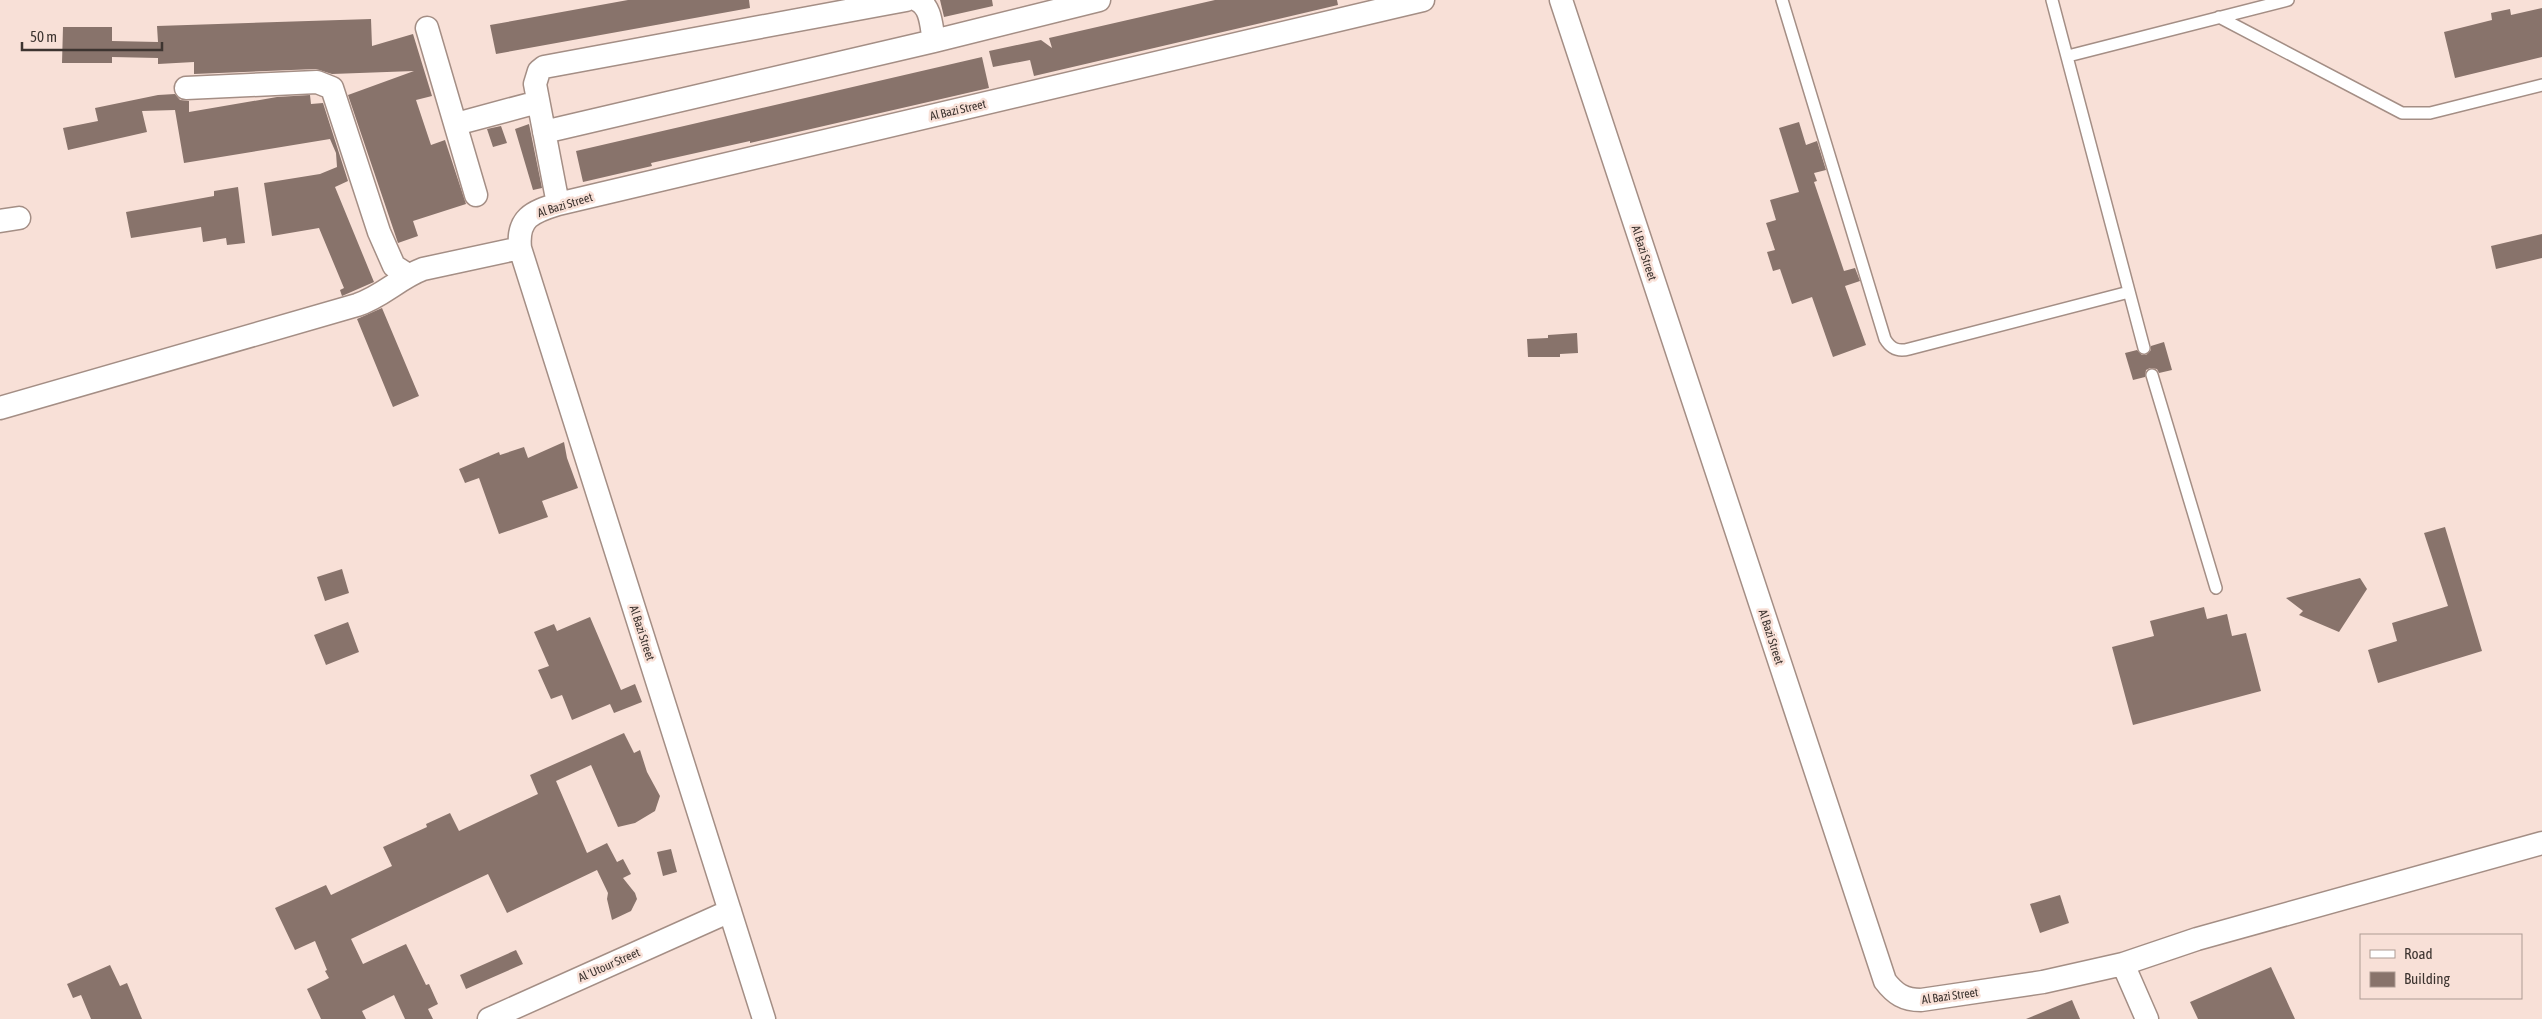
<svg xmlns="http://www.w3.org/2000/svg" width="2542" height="1019" viewBox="0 0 2542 1019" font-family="'Asap Condensed',sans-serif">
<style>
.building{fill:#88736b}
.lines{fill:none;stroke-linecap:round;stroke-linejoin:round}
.service-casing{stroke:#a48e85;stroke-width:14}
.minor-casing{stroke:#a48e85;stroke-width:25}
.service{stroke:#fff;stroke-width:11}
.minor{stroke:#fff;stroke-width:22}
.labels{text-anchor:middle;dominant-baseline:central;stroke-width:5;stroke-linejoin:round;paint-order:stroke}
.street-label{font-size:12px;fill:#3d3430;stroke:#f8e0d7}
</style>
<rect width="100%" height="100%" fill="#f8e0d7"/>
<path class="building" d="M628,0H749L750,8L496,54L490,25Z
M940,0H992L993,6L944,17Z
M1215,0H1337L1338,5L1034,76L1030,60L993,67L989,51L1041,40L1052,48L1049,38Z
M2542,8V57L2455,78L2444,32L2492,20L2491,13L2510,9L2511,15Z
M371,19L372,46L413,34L432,96L416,100L431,145L445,140L466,204L413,221L418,236L398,243L348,95L414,71L332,74L316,69L194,74V62L158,64V58L112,57V63H62L63,27H112V41L158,42L157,26Z
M982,57L989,88L750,143V141L651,163L652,166L583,182L576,151Z
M175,94L180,100L189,101V112L277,97L310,95L311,104L323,103L348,181L335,187L374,282L342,296L340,290L344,288L319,228L272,236L264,183L320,174L337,167L336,153L330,139L184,163L175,110L142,111L147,132L68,150L63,128L98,121L95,108L158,95Z
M1799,122L1806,145L1817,141L1826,170L1814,173L1817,181L1814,182L1844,271L1855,268L1860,281L1845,286L1866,345L1833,357L1812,297L1792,304L1780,269L1773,271L1767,252L1775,250L1766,223L1776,220L1770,200L1799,192L1779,128Z
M529,124L542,188L533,190L515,129Z
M501,126L507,143L493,147L487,129Z
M238,187L245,243L227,245L226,238L203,242L201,227L131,238L126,212L214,196V191Z
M2542,234V258L2496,269L2491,246Z
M382,308L419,396L393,407L357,319Z
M1577,333L1578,353L1560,354V357H1528L1527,339L1548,338V335Z
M2164,342L2172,370L2159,373L2157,369L2150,368L2146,370L2145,377L2133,380L2125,353L2137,350L2142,355H2146L2151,350V346Z
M564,442L567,458L578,488L542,501L548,517L499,534L479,478L465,483L459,469L499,452L500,455L524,447L528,458Z
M2445,527L2482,651L2378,683L2368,650L2397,641L2392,623L2448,606L2424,533Z
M342,569L349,593L325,601L317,577Z
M2360,578L2367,589L2339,632L2299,615L2303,611L2286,598Z
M2204,607L2207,619L2227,614L2232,636L2246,633L2261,691L2133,725L2112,647L2154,636L2150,621Z
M590,617L621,690L635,684L642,702L614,713L610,704L572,720L562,695L551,699L538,670L549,666L534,632L554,624L557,631Z
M348,622L359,652L326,665L314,635Z
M624,733L634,753L640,750L647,772L660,796L655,811L635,823L618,827L591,765L556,781L587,853L607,843L617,862L623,859L631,874L623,878L635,893L637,899L631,911L612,920L607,899L608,893L597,870L507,913L488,874L351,939L363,964L406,944L426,985L429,984L438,1004L428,1009L433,1019H405L394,995L362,1011L366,1019H321L307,989L329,978L325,971L327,970L315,941L295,950L275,908L326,885L331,895L392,866L383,847L427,827L426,824L450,813L459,831L538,794L530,775Z
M671,849L677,872L663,876L657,852Z
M2060,895L2069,923L2040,933L2030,904Z
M516,950L523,964L466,989L460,975Z
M110,965L120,986L127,983L142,1019H91L81,995L73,998L67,984Z
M2271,967L2295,1019H2198L2190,1002Z
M2072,1000L2080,1019H2026Z"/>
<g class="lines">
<defs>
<path id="service" d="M1782,0L1885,339C1891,349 1898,352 1909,349L2129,292
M2052,0L2144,348
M2219,17L2402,113H2430L2542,85
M2068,56L2288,0
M2152,375L2216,588"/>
<path id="minor" d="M917,0C932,7 931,27 934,41
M1561,0L1885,981C1895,994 1904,1000 1921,1000L2043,982L2123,964L2197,939L2542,843
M427,28L476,195
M186,88L317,82L332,88L379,232L394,266L408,275
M456,124L538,102
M544,132L934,41L1099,0
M558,204L535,84L539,71L544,67L906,0
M0,221L19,218
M0,408L357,305C382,297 399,278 423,269L520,248
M2123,964L2147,1019
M489,1019L730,911
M764,1019L520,248C517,218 532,212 558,204L1423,0"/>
</defs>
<use href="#service" class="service-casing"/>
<use href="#minor" class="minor-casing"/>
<use href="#service" class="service"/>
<use href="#minor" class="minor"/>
</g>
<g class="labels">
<g class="street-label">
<text transform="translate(958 110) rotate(-13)">Al Bazi Street</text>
<text transform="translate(565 205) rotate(-17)">Al Bazi Street</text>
<text transform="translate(1644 253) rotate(72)">Al Bazi Street</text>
<text transform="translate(642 633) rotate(72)">Al Bazi Street</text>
<text transform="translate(1771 637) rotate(72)">Al Bazi Street</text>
<text transform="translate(609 965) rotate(-24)">Al 'Utour Street</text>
<text transform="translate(1950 996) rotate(-8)">Al Bazi Street</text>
</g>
</g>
<rect x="2360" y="934" width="162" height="65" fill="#f8e0d7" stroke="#ad9b94"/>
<rect x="2370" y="950" width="25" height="8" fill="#ffffff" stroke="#ad9b94"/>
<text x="2404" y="959" font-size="15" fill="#3d3430">Road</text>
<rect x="2370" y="972" width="25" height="15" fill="#88736b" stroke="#ad9b94"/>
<text x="2404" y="984" font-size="15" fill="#3d3430">Building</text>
<path d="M22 42v8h140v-8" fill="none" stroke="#3d3430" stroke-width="2.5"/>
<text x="30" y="42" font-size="15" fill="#3d3430" stroke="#f8e0d7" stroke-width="4" paint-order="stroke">50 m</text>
</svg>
